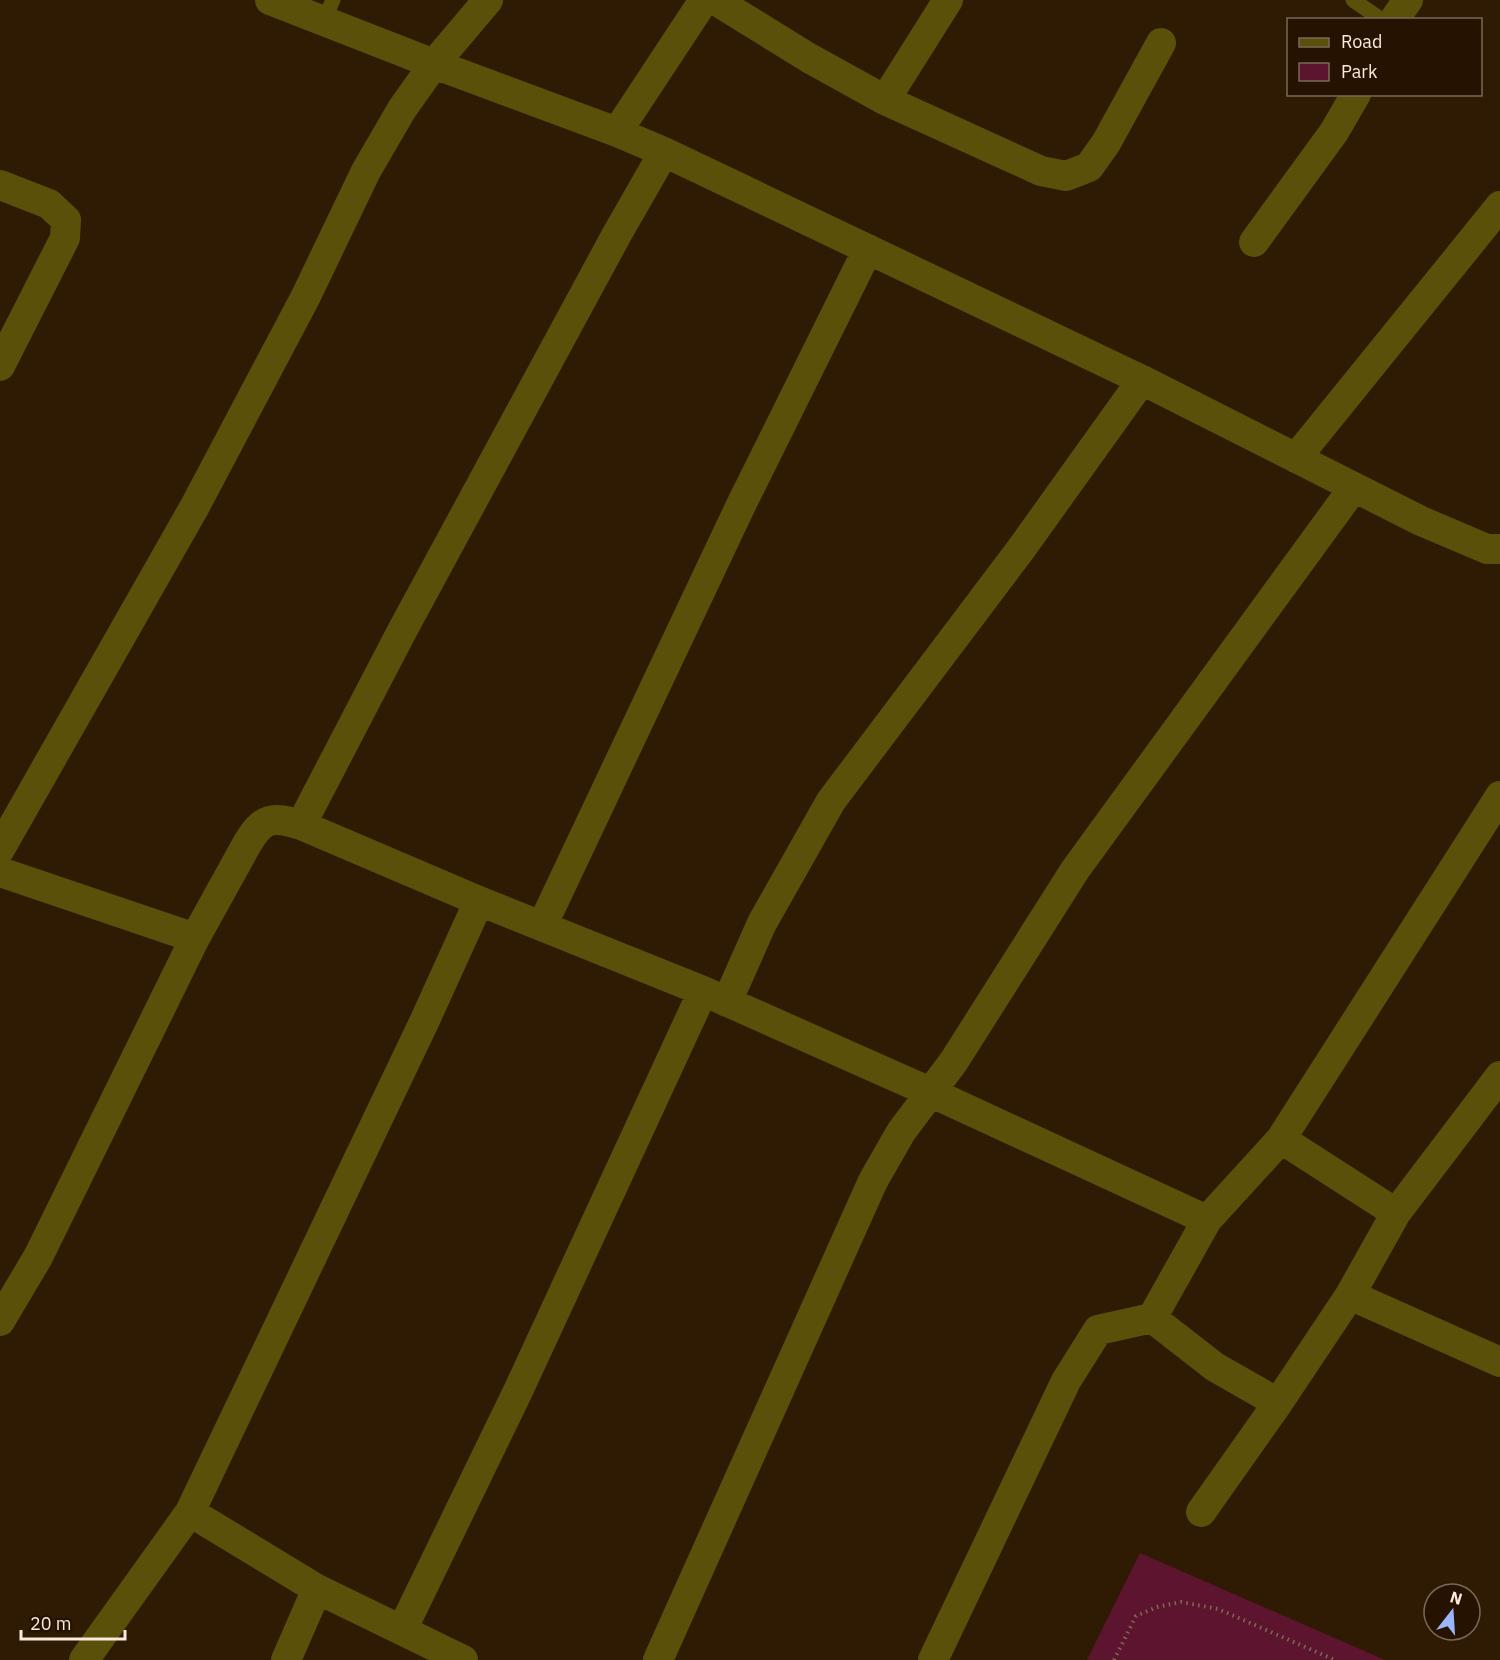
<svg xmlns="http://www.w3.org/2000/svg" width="1500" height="1660" viewBox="0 0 1500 1660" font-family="'IBM Plex Sans',sans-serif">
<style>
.green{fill:#5d142e}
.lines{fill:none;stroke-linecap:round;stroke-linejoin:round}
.path{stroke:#7d6b57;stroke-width:4;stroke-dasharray:1.5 4.5;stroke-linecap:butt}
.lane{stroke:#5a5009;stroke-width:15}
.street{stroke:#5a5009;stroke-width:30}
</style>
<rect width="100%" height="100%" fill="#2f1b03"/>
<path class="green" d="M1140,1553L1385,1660H1087Z"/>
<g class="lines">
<path class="path" d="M1114,1660L1136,1616L1157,1607L1181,1602L1218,1609L1335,1660"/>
<path class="lane" d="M1353,0L1382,20
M324,20L333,0"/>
<path class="street" d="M270,0L434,64L617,132L664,152L1142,380L1421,521L1487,549H1500
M715,0L809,58L885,100L948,0
M1394,20L1408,0
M885,100L1041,171L1066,176L1089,167L1106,143L1161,43
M617,132L704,0
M0,185L49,204L66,220L65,238L0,366
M1254,242L1334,132L1356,94
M1296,458L1500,206
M301,825L479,901L703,991L930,1092L1207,1220
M0,849L195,506L305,298L366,171L402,109L434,64L488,0
M0,872L195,938
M542,926L740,507L868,249
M727,1002L762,923L831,801L1021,549L1142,380
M1281,1139L1396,1213
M1350,1295L1500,1362
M1152,1318L1215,1367L1278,1403
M0,1321L38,1257L195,938L247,844C263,817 272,816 301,825L402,631L617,234L664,152
M190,1512L317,1589L463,1660
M1201,1512L1278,1403L1350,1295L1396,1213L1500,1076
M402,1630L518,1391L703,991
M84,1660L190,1512L425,1020L479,901
M286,1660L317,1589
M658,1660L873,1181L901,1132L954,1061L1075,870L1354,487
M933,1660L1066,1381L1098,1330L1152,1318L1207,1220L1281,1139L1500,796"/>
</g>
<rect x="1287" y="18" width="195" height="78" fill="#251200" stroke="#7a6858" stroke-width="1.5"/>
<rect x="1299" y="38" width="30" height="9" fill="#5a5009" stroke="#7a6858" stroke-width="1.5"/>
<text x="1341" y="48" font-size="18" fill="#f9eadc">Road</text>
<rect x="1299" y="63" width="30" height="18" fill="#5d142e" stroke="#7a6858" stroke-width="1.5"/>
<text x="1341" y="78" font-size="18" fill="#f9eadc">Park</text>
<g transform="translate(1452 1612) rotate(17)"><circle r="28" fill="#251200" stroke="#7a6858" stroke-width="1.5"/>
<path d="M0-4.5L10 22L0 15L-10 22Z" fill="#9bb4fd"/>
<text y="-9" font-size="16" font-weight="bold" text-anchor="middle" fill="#f9eadc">N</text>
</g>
<path d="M21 1630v9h104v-9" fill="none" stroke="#f9eadc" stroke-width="3"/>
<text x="30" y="1630" font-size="18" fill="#f9eadc" stroke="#251200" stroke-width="4.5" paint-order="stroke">20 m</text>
</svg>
